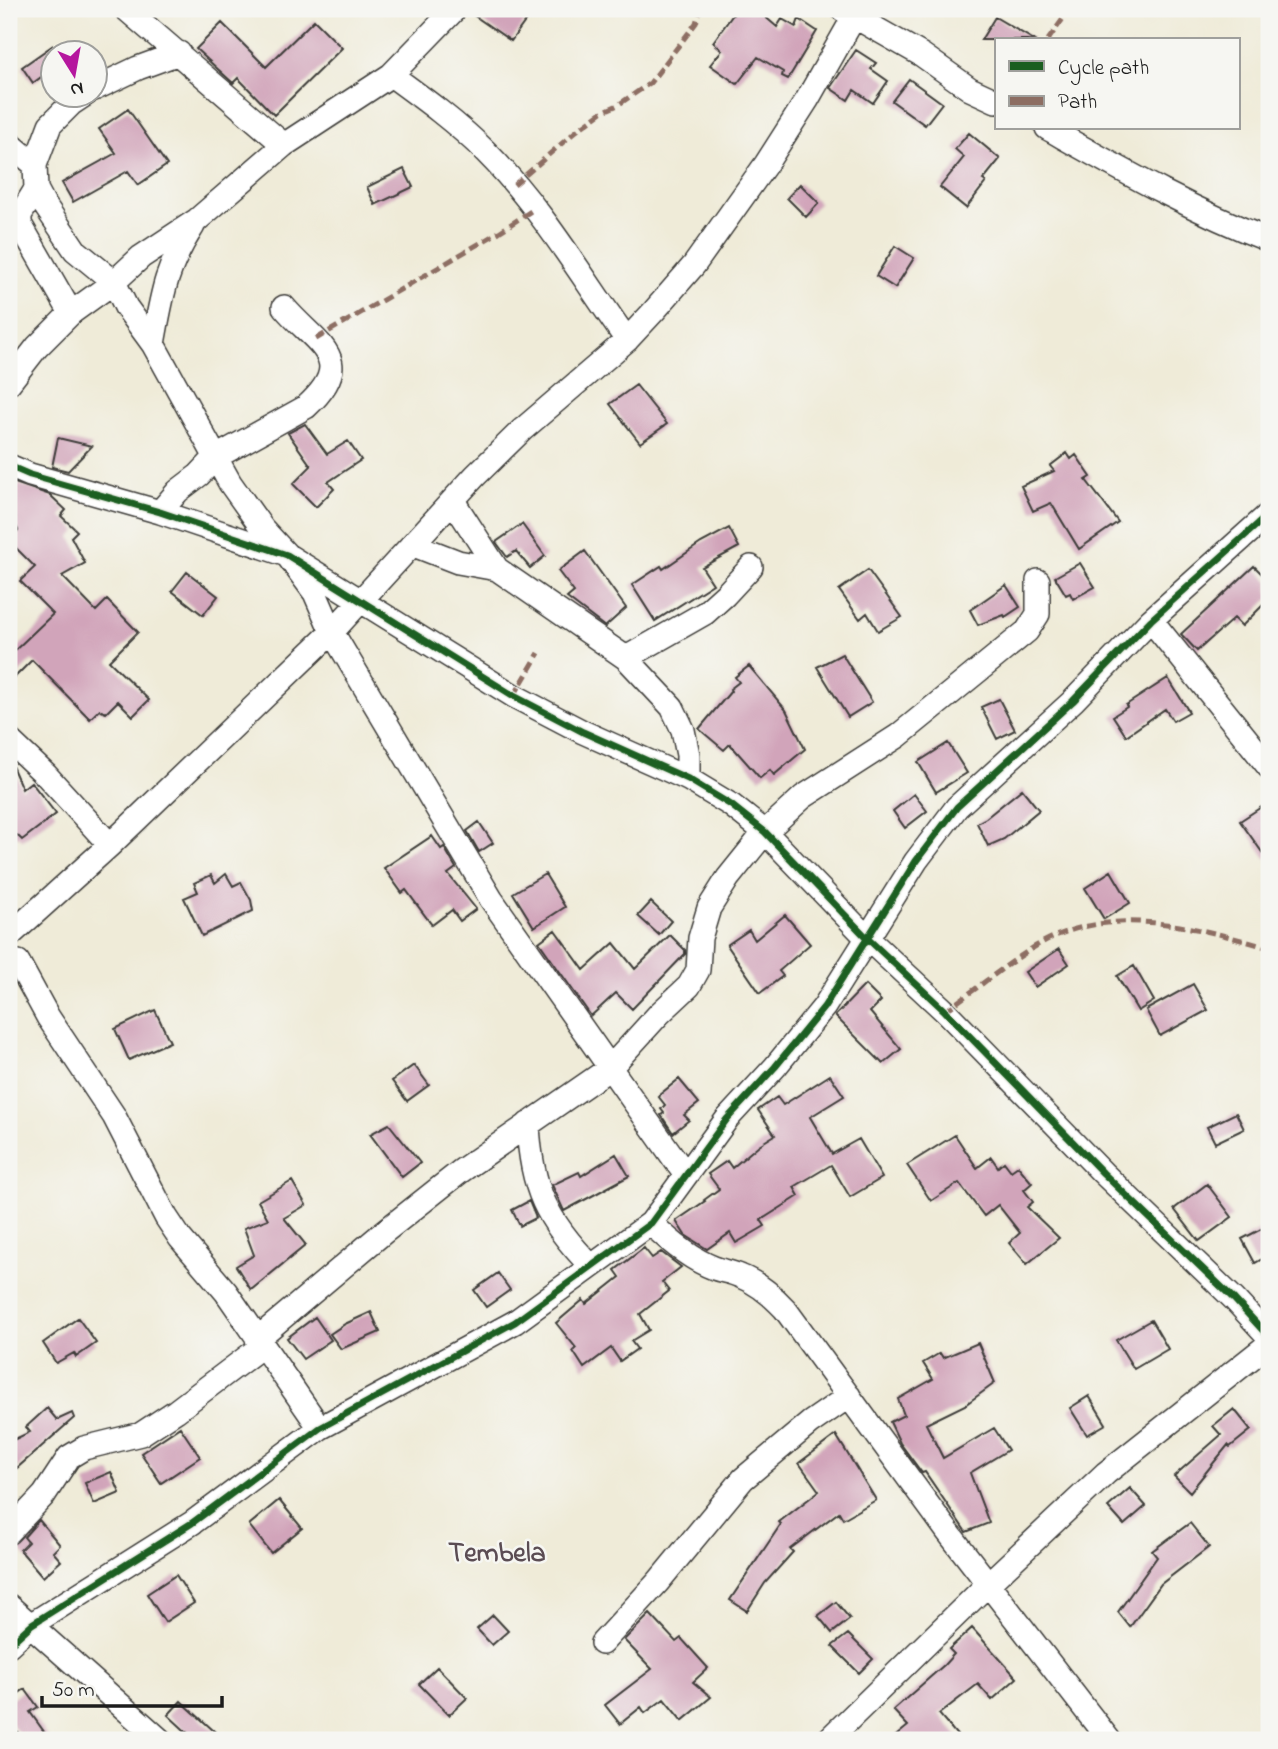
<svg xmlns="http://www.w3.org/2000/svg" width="1278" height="1749" viewBox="0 0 1278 1749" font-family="'Indie Flower',sans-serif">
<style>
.building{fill:#d1a4ba}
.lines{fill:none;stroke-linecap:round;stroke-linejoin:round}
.street-casing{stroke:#3c3b38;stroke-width:26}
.street{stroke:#fff;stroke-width:23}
.quiet{stroke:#8d6e63;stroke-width:5;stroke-dasharray:10 5;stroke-linecap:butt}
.cycleway-casing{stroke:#f6f6f2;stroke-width:11}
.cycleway{stroke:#1b5e20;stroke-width:7}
.labels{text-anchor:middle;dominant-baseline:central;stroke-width:5;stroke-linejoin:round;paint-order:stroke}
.quarter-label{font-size:28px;font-weight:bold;fill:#5b4c53;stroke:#f6f6f2}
</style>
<rect width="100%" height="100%" fill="#f6f6f2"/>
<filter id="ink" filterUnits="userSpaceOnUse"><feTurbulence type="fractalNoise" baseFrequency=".0143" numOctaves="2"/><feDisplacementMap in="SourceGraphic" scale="14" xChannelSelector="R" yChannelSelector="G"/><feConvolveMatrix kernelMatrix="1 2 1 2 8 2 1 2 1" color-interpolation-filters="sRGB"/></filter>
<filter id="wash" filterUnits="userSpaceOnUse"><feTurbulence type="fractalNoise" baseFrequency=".00686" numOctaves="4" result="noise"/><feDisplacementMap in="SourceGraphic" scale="28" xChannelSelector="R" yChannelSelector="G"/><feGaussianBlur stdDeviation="1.57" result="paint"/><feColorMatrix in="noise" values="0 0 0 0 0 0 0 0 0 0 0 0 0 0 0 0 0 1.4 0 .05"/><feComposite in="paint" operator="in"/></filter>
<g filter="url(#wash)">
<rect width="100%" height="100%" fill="#efebd8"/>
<g id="blocks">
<path class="building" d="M469,9H534L511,41L469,12Z
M737,9H756L777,27L782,19L796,27L799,19L817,31L788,79L782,76L783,72L758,57L737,84L710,65L722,50L713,42Z
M995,17L1034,40H981Z
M314,20L342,48L274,115L238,78L233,83L196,49L222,23L266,67Z
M52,46V69L33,83L22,67Z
M856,50L876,63L871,69L888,81L873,103L854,90L848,100L830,88Z
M909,79L942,103L925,125L892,101Z
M128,109L167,165L138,185L128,171L73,202L62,183L116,153L99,129Z
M969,133L1000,159L983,180L986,182L966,208L940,187L964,157L955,149Z
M404,169L413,187L375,205L367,187Z
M800,184L819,203L806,217L787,198Z
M895,246L914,258L895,288L876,276Z
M636,385L667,424L640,443L610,404Z
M305,424L327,454L348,441L361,460L328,482L334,489L316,507L293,484L311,466L288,433Z
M58,438L92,446L68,471L52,467Z
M1067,453L1071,459L1076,455L1091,477L1086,480L1118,522L1079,549L1051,503L1033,511L1021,486L1054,471L1050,466Z
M9,481L50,495L66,510L61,516L77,531L71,537L85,563L62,576L96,611L107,600L138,632L109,661L149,700L133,716L118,701L106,713L99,710L90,719L32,660L9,683V656L53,614L20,581L35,567L9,541L18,530L9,512Z
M522,524L545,556L530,568L516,551L507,557L496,542Z
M729,528L739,547L702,567L713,584L655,621L632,585L661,566L663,569L701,543Z
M585,551L626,608L605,627L567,598L574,592L558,571Z
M1080,563L1095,587L1073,599L1070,593L1066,595L1055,577Z
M1254,566L1269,581V599L1242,626L1234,618L1197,651L1181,634Z
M868,570L902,617L878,631L867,613L860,619L839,590Z
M187,572L218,596L203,615L172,591Z
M1006,585L1020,607L1005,617L1004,615L978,625L970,610Z
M842,654L872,702L848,717L817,667Z
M749,666L786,710L805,749L774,775L770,770L760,778L730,744L724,750L699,729L731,691L730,689L739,682L735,677Z
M1168,678L1189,712L1173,721L1165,709L1126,736L1113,716L1127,707L1126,705Z
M999,699L1015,730L997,739L981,707Z
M948,743L967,773L936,792L918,762Z
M9,759L22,789L31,782L56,814L22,840L18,836L9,839Z
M1022,789L1039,810L1004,839L988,846L977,823L986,818Z
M914,794L927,811L905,828L893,811Z
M1269,802V862L1240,821Z
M479,822L493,843L479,852L467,831Z
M432,836L441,849L444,847L456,868L448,874L476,909L460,921L452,910L432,925L406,890L402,893L384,868Z
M1111,871L1130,903L1104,919L1085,888Z
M226,874L233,886L241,882L251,900L253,911L202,936L184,898L198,892L194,883L211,875L215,883Z
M545,874L565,907L534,927L513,893Z
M651,902L671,921L659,935L638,916Z
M785,915L810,944L779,971L783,976L760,993L727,945L749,930L755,940Z
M555,930L584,970L614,943L635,969L670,935L685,950V954L632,1009L616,993L591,1016L539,942Z
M1059,949L1069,964L1035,987L1025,972Z
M1134,966L1154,1001L1138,1011L1117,976Z
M1193,984L1208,1010L1160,1036L1146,1010Z
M865,985L881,1001L870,1012L901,1049L883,1064L835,1016Z
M155,1010L170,1042L129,1060L115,1029Z
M414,1065L429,1085L407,1101L392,1081Z
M830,1075L844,1096L810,1117L832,1154L859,1139L882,1178L850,1197L831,1165L794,1187L799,1196L761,1220L765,1226L736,1243L730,1233L707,1249L685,1235L676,1221L705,1201L704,1200L719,1189L708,1174L727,1161L732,1168L759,1145L775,1135L758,1110L777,1097L783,1105Z
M679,1079L699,1103L684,1115L689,1120L673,1133L661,1115L664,1113L661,1109L665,1105L658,1096Z
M1236,1113L1244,1129L1215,1143L1207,1127Z
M389,1124L420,1163L402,1177L370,1134Z
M955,1135L977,1168L991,1157L998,1167L1004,1162L1011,1171L1018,1166L1032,1183L1024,1190L1033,1202L1027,1207L1059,1238L1027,1264L1009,1243L1020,1233L998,1205L984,1216L959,1183L931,1201L907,1165Z
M616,1154L629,1176L564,1211L552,1185L579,1172L581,1176Z
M292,1181L306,1205L284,1218L306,1245L251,1290L236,1266L254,1255L244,1228L268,1219L258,1201Z
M1207,1184L1232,1217L1199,1241L1174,1209Z
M529,1201L536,1218L520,1226L512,1210Z
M1269,1225V1255L1255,1263L1242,1239Z
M644,1248L652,1258L661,1252L681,1267L662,1282L669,1291L640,1314L649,1330L631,1341L637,1349L620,1361L611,1348L584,1368L573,1351L576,1348L556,1323L583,1300L586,1304L620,1277L615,1270Z
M498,1273L510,1290L486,1307L474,1290Z
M371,1312L380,1332L341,1349L330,1334L345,1324Z
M315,1317L331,1340L303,1359L287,1338Z
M78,1318L96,1343L76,1357L74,1353L56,1363L43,1343Z
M1151,1320L1168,1349L1134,1369L1116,1340Z
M978,1343L995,1383L965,1405L926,1424L943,1458L994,1428L1008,1450L970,1473L989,1523L966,1532L925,1472L922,1473L900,1443L890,1422L904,1415L898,1399L933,1379L923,1363L940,1353L943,1358Z
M1089,1396L1106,1424L1087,1435L1070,1408Z
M47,1408L57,1420L72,1413L74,1418L17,1468L9,1450V1442L30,1432L26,1427Z
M1234,1409L1251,1430L1230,1447L1228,1445L1190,1492L1174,1476L1221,1435L1213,1426Z
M180,1427L200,1457L161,1483L141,1453Z
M836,1435L876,1500L843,1519L839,1512L790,1549L793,1552L765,1583L747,1611L730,1600L781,1524L779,1522L819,1491L799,1463Z
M111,1472L120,1493L94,1504L85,1483Z
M1130,1488L1146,1506L1124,1525L1108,1507Z
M279,1500L302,1528L271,1553L249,1525Z
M39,1520L60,1545L53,1552L61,1561L43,1577L20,1550L28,1542L24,1537Z
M1190,1523L1209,1547L1161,1584L1130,1627L1118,1612L1157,1557L1152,1551Z
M176,1575L194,1603L165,1622L147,1594Z
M836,1602L850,1619L832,1633L818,1616Z
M650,1614L676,1642L681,1638L708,1668L693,1682L711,1697L682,1721L664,1699L645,1713L641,1707L620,1724L605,1705L652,1669L624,1640Z
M493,1615L508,1631L492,1645L477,1629Z
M972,1628L1017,1678L992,1700L978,1684L939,1714L961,1740H891L908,1726L893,1710L944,1665L954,1654L949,1649Z
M848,1634L873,1659L859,1673L832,1646Z
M437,1667L467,1698L449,1715L419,1684Z
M25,1689L38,1707L30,1712L50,1740H23L9,1720V1700Z
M181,1701L224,1740H195L168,1715Z"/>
</g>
</g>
<g filter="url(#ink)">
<use href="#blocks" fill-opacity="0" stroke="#3c3b38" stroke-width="2"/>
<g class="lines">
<defs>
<path id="street" d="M126,9L284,145
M843,10L922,55L970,89L996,101
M391,75C424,99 457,123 486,152C541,207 582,277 627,340
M94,89L138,68L179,53
M86,94L71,104L50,125L35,165L36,189L44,204L75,250L114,282L126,307L153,344L230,483L262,528L287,555L315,593L332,632L491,899L685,1174
M1047,128C1120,169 1191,210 1269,240
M9,143L35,165
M36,189L20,215V224L71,313
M153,344C162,295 165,269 193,226
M9,383L37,347L71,313L114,282L141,257L197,220L284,145L391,75L455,9
M9,466L30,475L160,512L287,555L514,696L583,732L688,779L731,805L765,832L868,939L945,1011L1103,1173L1234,1299L1269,1337
M453,501L497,569
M160,512L178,491L199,475L216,457L306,407C359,359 316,345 284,307
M414,545L458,562L497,569L626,658L672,707L683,730L688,755V779
M1151,620L1269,767
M626,658L705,613L725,595L751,567
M9,740L46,775L110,845
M9,936L110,845L332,632L475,476L522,430L627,340L654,311L694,265L766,164L807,100L854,17
M9,961L18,962L48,1017L114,1116L166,1217L180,1238L226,1292L320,1428
M528,1124C531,1188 546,1220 591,1266
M651,1223C669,1241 690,1259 714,1268C722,1271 732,1272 740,1276C758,1283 772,1295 785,1309L948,1532L1109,1740
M257,1339L384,1232L461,1171L610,1068L659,1014L689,986L698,970L700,938L709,908L728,878L765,832L803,797L898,736L1027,631L1038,614V581
M9,1532L44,1495L69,1457L84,1448L141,1434L176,1411L262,1346
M9,1606L160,1740
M602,1643L658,1582L743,1479L810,1423L849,1396
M9,1645L32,1624L192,1523L320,1428L515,1322L651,1223L727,1119L775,1067L824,1007L916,861L957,807L1073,701L1151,620L1269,514
M828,1740L988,1584L1106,1473L1269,1344"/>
</defs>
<use href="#street" class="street-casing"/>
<use href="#street" class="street"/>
<path class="quiet" d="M1048,40L1070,9
M514,185L575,132L602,112L618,105L650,83L696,23L700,9
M316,339L499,232L534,209
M514,696L539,653
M945,1011C975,990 1005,965 1036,946C1108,903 1195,926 1269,948"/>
<defs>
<path id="cycleway" d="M9,466L30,475L160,512L287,555L514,696L583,732L688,779L731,805L765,832L868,939L945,1011L1103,1173L1234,1299L1269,1337
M9,1645L32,1624L192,1523L320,1428L515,1322L651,1223L727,1119L775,1067L824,1007L916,861L957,807L1073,701L1151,620L1269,514"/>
</defs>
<use href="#cycleway" class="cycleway-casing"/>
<use href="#cycleway" class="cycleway"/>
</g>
</g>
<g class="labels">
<g class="quarter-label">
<text x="497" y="1554">Tembela</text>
</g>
</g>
<rect width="1278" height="1749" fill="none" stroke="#f6f6f2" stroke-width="35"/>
<rect x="995" y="38" width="245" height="91" fill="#f6f6f2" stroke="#9f9f9c" stroke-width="2"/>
<rect x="1009" y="61" width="35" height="10" fill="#1b5e20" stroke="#9f9f9c" stroke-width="2"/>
<text x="1058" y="74" font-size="21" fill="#1c1c1c">Cycle path</text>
<rect x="1009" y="96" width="35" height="10" fill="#8d6e63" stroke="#9f9f9c" stroke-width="2"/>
<text x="1058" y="108" font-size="21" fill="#1c1c1c">Path</text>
<g transform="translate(74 74) rotate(169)"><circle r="33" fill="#f6f6f2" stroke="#9f9f9c" stroke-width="2"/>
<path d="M0-5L12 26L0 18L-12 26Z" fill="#b5179e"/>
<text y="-10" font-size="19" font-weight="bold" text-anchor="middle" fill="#1c1c1c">N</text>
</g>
<path d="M42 1696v10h180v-10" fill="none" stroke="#1c1c1c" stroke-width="3.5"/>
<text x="52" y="1696" font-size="21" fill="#1c1c1c" stroke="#f6f6f2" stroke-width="5" paint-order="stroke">50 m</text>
</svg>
